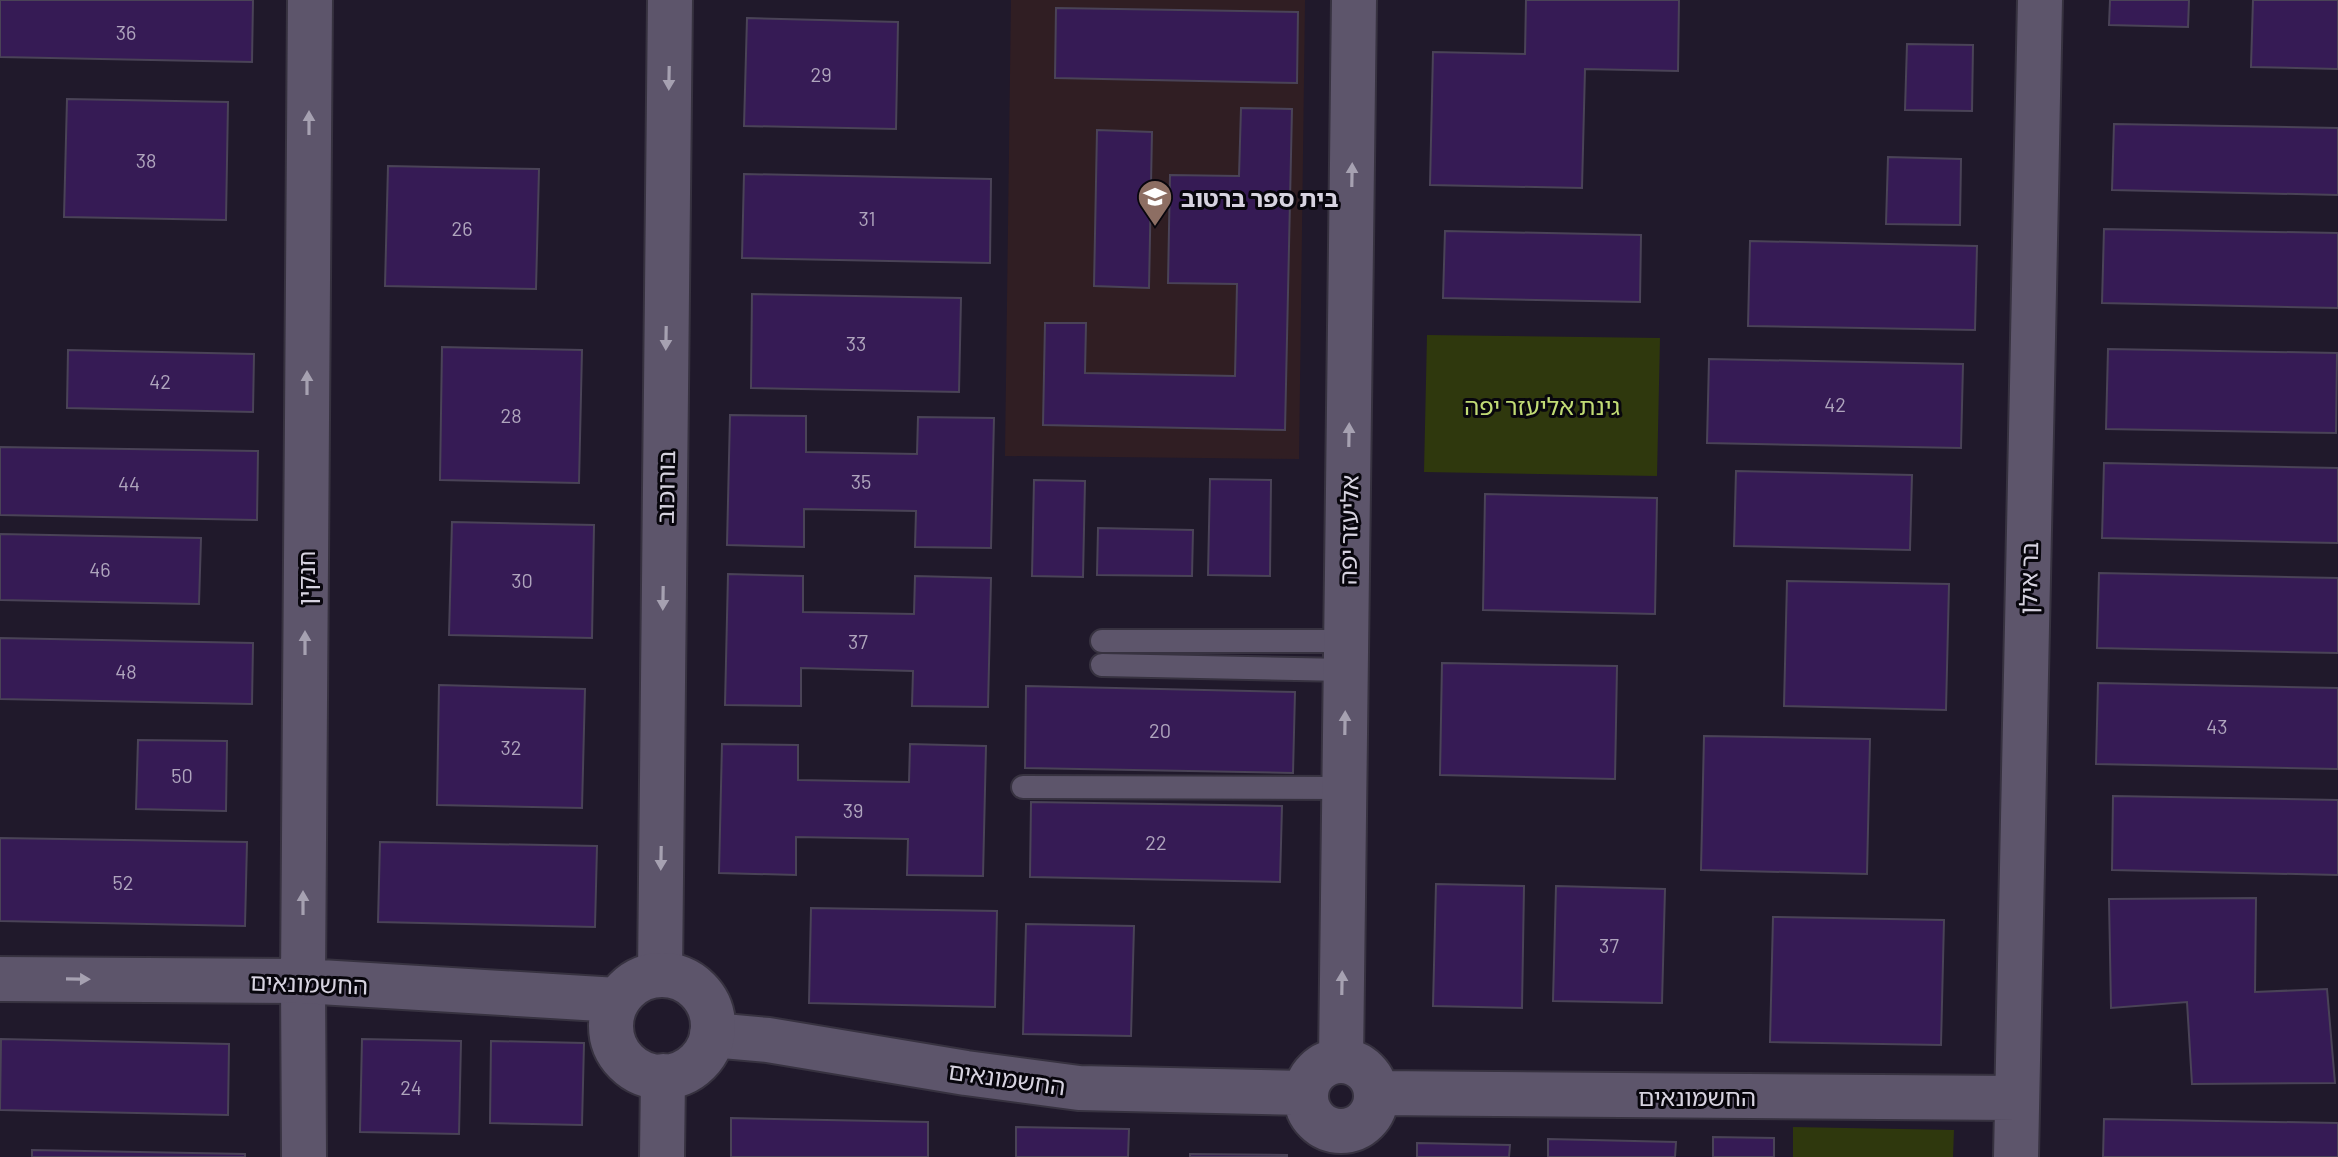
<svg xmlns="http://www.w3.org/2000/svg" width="2338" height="1157" viewBox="0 0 2338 1157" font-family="Barlow,'Noto Sans Hebrew',sans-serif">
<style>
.education{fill:#301e23}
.green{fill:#2f380d}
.building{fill:#361b55;stroke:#4a4357;stroke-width:2}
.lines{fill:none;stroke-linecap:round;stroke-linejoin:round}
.service-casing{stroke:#373240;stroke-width:26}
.minor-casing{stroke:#373240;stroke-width:48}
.tertiary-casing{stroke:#373240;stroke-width:48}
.service{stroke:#5d556b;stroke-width:22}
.minor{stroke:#5d556b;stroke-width:44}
.tertiary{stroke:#5d556b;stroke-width:44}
.oneway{fill:#a6a1b1}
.labels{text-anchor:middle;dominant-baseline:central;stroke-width:6;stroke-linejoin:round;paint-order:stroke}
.number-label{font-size:20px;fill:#afa5bd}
.poi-label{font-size:24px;font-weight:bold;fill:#d7d3e0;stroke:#08060d;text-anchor:start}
.park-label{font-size:24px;fill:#c1db75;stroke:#08060d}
.street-label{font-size:24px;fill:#d7d3e0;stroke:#08060d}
</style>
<rect width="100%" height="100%" fill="#20192b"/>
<path class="education" d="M1011,0H1305L1299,459L1005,456Z"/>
<path class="green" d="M1427,335L1660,338L1657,476L1424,472Z
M1793,1127L1954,1130L1953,1157H1793Z"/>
<path class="building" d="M0,0H253L252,62L0,57Z
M1526,0H1679L1678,71L1585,69L1582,188L1430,185L1433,52L1525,54Z
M2110,0H2189L2188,27L2109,25Z
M2253,0H2338V69L2251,67Z
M1056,8L1298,12L1297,83L1055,78Z
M747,18L898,22L896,129L744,126Z
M1907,44L1973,45L1972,111L1905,110Z
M67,99L228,102L226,220L64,217Z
M1241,108L1292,109L1285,430L1043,425L1045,323H1086L1085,373L1235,376L1237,284L1168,283L1170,175L1239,176Z
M2114,124L2338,128V195L2112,190Z
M1097,130L1152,132L1149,288L1094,286Z
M1888,157L1961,159L1960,225L1886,224Z
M388,166L539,169L536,289L385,286Z
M744,174L991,179L990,263L742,258Z
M2104,229L2338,233V308L2102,303Z
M1445,231L1641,235L1640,302L1443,298Z
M1750,241L1977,246L1975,330L1748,326Z
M752,294L961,298L959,392L751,388Z
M442,347L582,350L579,483L440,480Z
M2108,349L2337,353L2336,433L2106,429Z
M68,350L254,354L253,412L67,408Z
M1709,359L1963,364L1961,448L1707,443Z
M730,415L806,416V452L917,454L918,417L994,418L991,548L915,547L916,511L804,509V547L727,545Z
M0,447L258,451L257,520L0,515Z
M2104,463L2338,468V543L2102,538Z
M1736,471L1912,475L1910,550L1734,546Z
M1210,479L1271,480L1270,576L1208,575Z
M1034,480L1085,481L1083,577L1032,576Z
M1485,494L1657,498L1655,614L1483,610Z
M452,522L594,525L592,638L449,635Z
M1098,528L1193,530L1192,576L1097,575Z
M0,534L201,538L199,604L0,600Z
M2099,573L2338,578V653L2097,648Z
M728,574L803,576V612L914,614L915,576L991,578L988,707L912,706L913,671L801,668V706L725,705Z
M1787,581L1949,584L1946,710L1784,706Z
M0,638L253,643L252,704L0,699Z
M1442,663L1617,666L1615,779L1440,775Z
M2098,683L2338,688V769L2096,764Z
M439,685L585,689L582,808L437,805Z
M1026,686L1295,692L1293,773L1025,768Z
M1704,736L1870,739L1867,874L1701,870Z
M138,740L227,741L226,811L136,809Z
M722,744L798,745V780L909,782L910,744L986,746L983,876L907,875L908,839L796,837V875L719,873Z
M2113,796L2338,800V875L2112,870Z
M1031,802L1282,806L1280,882L1030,877Z
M0,838L247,842L245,926L0,921Z
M380,842L597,846L595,927L378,922Z
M1436,884L1524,886L1522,1008L1433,1006Z
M1556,886L1665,889L1662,1003L1553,1001Z
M2256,898L2255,992L2327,989L2335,1083L2192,1084L2187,1002L2111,1008L2109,899Z
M811,908L997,911L995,1007L809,1003Z
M1773,917L1944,920L1941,1045L1770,1042Z
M1026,924L1134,926L1131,1036L1023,1034Z
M1,1039L229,1044L228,1115L0,1110Z
M362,1039L461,1041L459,1134L360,1132Z
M491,1041L584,1043L582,1125L490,1123Z
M731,1118L928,1122V1157H731Z
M2104,1119L2338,1123V1157H2103Z
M1016,1127L1129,1129L1128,1157H1016Z
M1713,1137L1774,1138V1157H1713Z
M1548,1139L1676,1142L1675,1157H1548Z
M1417,1143L1510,1145L1509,1157H1417Z
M32,1150L245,1154V1157H32Z
M1190,1154L1287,1155V1157H1190Z"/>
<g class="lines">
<defs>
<path id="service" d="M1102,641H1346
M1102,665L1346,670
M1023,787L1344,788"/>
<path id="minor" d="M660,975L670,0
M303,981L304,1157
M712,1035L768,1040L966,1073L1079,1088L1305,1093
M1306 1096a35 35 0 1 1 70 0a35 35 0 1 1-70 0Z
M1341,1061L1354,0
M1377,1093L2017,1098
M2016,1157L2040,0"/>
<path id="tertiary" d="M611 1026a51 51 0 1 1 102 0a51 51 0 1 1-102 0Z
M0,979L303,981L617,1000
M303,981L310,0
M662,1157L663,1076"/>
</defs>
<use href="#service" class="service-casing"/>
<use href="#minor" class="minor-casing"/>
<use href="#tertiary" class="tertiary-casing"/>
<use href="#service" class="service"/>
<use href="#minor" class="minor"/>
<use href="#tertiary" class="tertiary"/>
</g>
<defs><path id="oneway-solid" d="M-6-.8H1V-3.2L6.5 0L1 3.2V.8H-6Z" transform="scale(2)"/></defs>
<g class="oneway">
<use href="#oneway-solid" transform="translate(669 78) rotate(91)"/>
<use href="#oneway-solid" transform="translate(309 123) rotate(-90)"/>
<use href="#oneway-solid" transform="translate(1352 175) rotate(-89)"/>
<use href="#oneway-solid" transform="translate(666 338) rotate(91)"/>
<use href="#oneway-solid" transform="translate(307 383) rotate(-90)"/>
<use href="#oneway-solid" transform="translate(1349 435) rotate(-89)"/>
<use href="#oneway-solid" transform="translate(663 598) rotate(91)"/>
<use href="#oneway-solid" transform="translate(305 643) rotate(-90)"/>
<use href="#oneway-solid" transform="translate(1345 723) rotate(-89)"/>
<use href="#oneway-solid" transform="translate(661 858) rotate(91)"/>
<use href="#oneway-solid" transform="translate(303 903) rotate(-90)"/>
<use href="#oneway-solid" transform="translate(78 979) rotate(1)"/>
<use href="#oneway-solid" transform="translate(1342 983) rotate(-89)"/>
</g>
<defs>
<symbol id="school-pin" viewBox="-11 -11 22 30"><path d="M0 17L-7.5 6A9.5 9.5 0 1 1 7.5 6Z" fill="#8d6e63" stroke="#08060d"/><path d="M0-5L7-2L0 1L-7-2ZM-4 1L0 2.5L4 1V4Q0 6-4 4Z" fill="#fff"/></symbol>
</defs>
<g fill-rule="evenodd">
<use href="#school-pin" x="1135" y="177" width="40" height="54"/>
</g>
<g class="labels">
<g class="number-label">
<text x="126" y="32">36</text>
<text x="821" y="74">29</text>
<text x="146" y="160">38</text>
<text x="867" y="218">31</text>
<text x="462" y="228">26</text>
<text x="856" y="343">33</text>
<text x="160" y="381">42</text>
<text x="1835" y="404">42</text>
<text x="511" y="415">28</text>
<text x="861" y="481">35</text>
<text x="129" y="483">44</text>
<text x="100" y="569">46</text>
<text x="522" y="580">30</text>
<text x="858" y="641">37</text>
<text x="126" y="671">48</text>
<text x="2217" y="726">43</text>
<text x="1160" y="730">20</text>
<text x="511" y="747">32</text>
<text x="182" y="775">50</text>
<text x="853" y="810">39</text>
<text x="1156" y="842">22</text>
<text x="123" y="882">52</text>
<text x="1609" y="945">37</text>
<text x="411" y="1087">24</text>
</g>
<g class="poi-label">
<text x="1181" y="197">בית ספר ברטוב</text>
</g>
<g class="park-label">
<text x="1542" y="405">גינת אליעזר יפה</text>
</g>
<g class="street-label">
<text transform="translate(665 487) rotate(-89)">בורוכוב</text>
<text transform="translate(1348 530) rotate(-89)">אליעזר יפה</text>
<text transform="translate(305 578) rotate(-90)">חנקין</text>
<text transform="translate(2028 578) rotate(-89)">בר אילן</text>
<text transform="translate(309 983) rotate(2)">החשמונאים</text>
<text transform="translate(1007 1078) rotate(8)">החשמונאים</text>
<text x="1697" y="1096">החשמונאים</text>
</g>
</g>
</svg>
